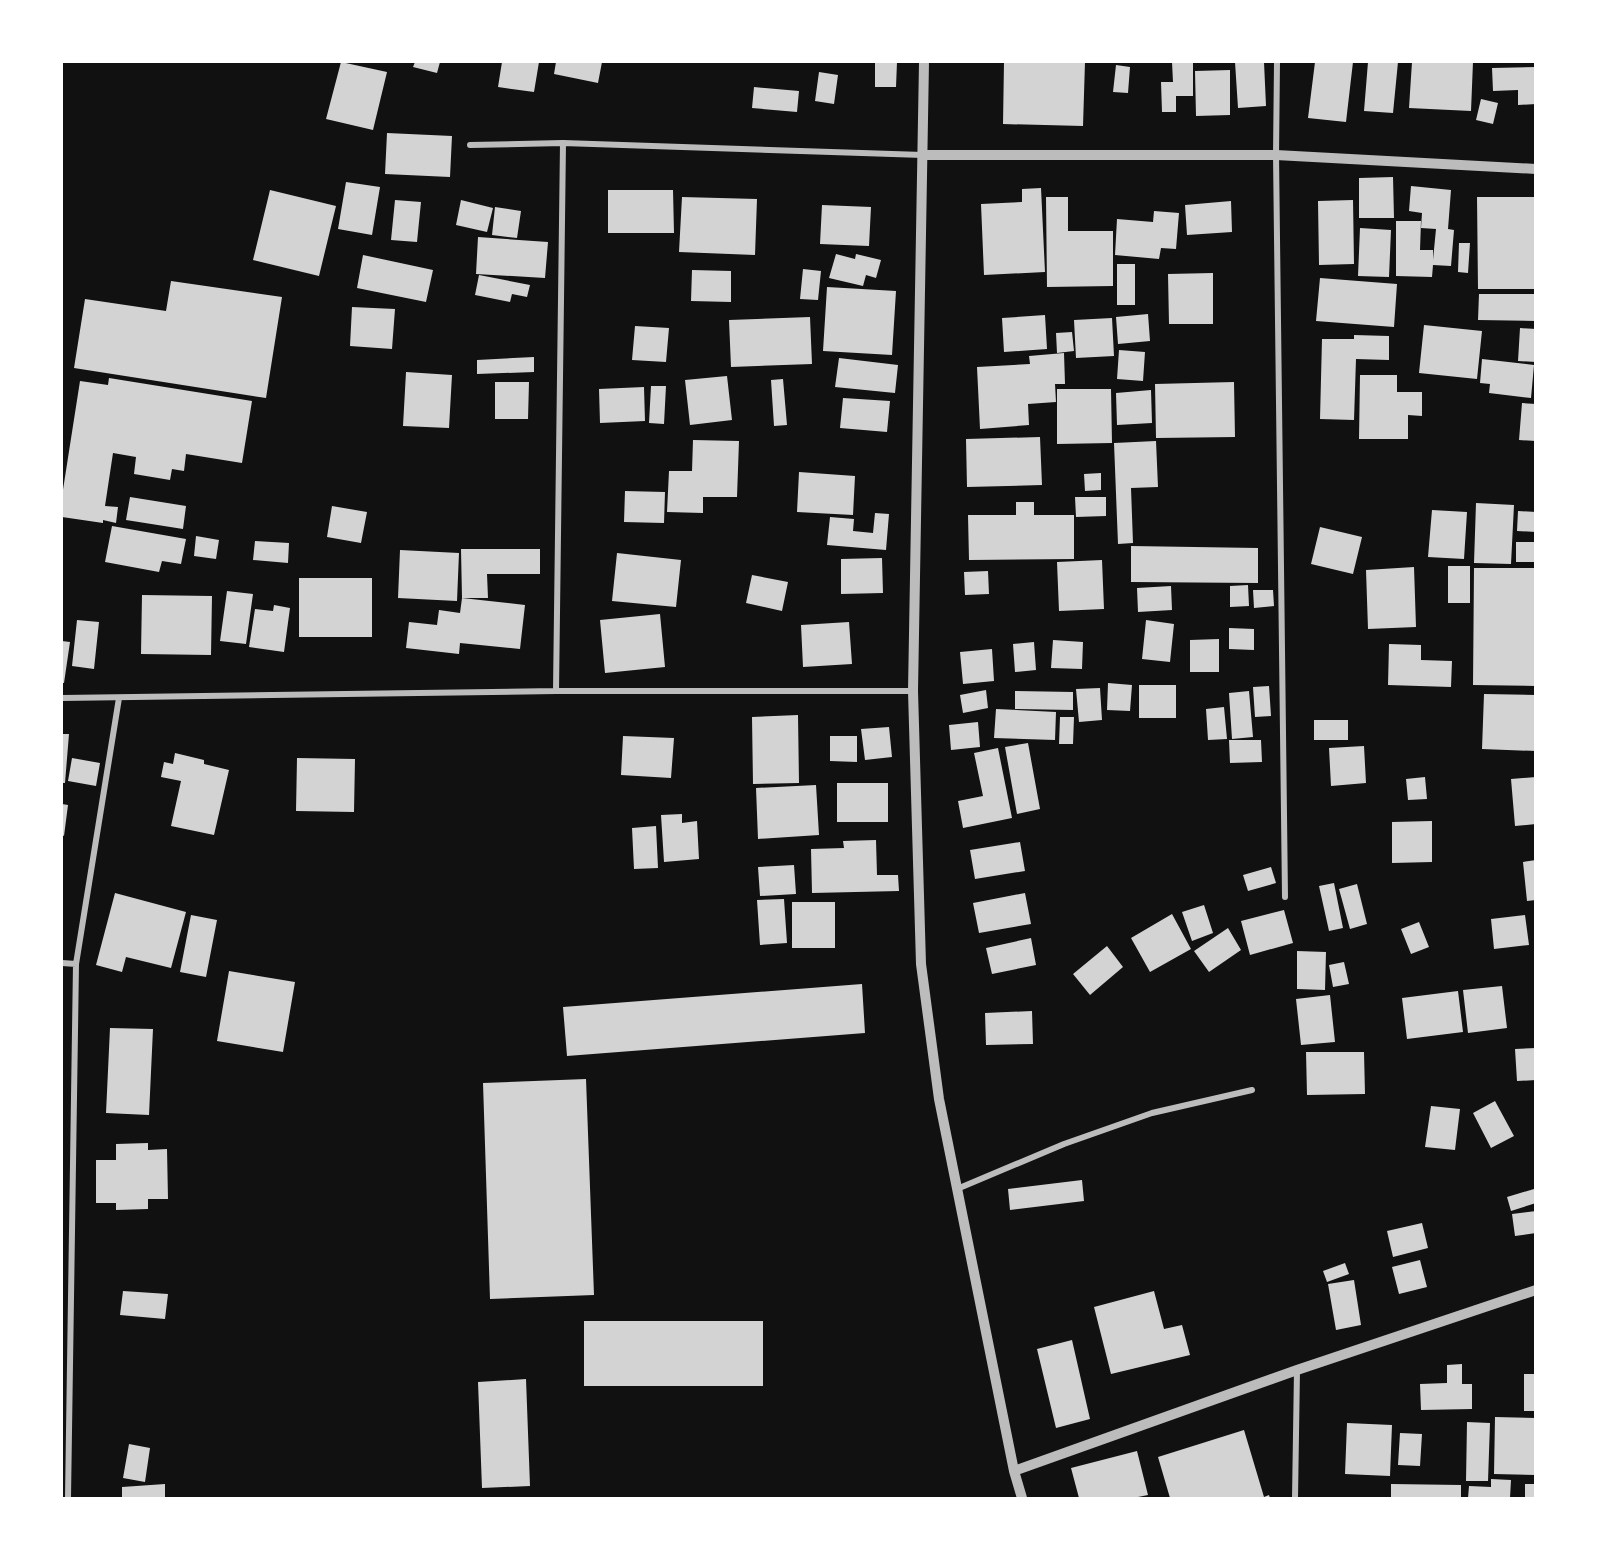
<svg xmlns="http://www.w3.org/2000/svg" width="1597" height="1560" viewBox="0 0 1597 1560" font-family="Figtree,sans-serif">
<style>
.building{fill:#d3d3d3}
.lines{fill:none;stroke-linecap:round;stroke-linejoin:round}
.minor{stroke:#bcbcbc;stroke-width:6}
.tertiary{stroke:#bcbcbc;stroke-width:10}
</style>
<rect width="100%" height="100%" fill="#111"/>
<path class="building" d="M341,62L387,72L373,130L326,119Z
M415,62H440L437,73L413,67Z
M502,62H539L534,92L498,87Z
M556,62H602L598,83L554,74Z
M875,62H897L896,87H875Z
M1004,62H1085L1083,126L1003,124Z
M1172,62H1193V96H1176V112H1162L1161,82H1173Z
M1235,62H1264L1266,106L1238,108Z
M1315,62H1353L1346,122L1308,118Z
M1368,62H1398L1393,113L1364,111Z
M1412,62H1473L1471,111L1409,108Z
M1116,65L1130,67L1128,93L1113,92Z
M1536,67V104L1518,105V90L1493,91L1492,68Z
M1230,70V115L1196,116L1195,71Z
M819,72L838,75L834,104L815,101Z
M754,87L799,91L797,112L752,108Z
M1481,99L1498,103L1493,124L1476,120Z
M387,133L452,136L450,177L385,174Z
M1393,177L1394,218H1359V178Z
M346,182L380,187L372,235L338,229Z
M1411,186L1451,190L1448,229L1454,230L1451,266L1433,265L1432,277L1396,276V221H1421L1420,250H1433V260L1436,229L1421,228L1422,213L1409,211Z
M1041,188L1045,272L984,275L981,204L1022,202V189Z
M270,190L336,206L319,276L253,260Z
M608,190H673L674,233H608Z
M682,197L757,199L755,255L679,252Z
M1046,197H1068V231H1113V286L1047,287Z
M1477,197H1536V289H1478Z
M395,200L421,202L417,242L391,240Z
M461,200L493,208L487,232L456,225Z
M1353,200L1354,264L1319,265L1318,201Z
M1231,201L1232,232L1187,235L1185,205Z
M822,205L871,207L869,246L820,244Z
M495,207L521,211L517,238L492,235Z
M1154,211L1179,213L1176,249L1161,248L1159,259L1115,255L1117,219L1153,222Z
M1360,228L1391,230L1389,277L1358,276Z
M478,237L548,242L545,278L476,274Z
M1459,243H1470L1468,273L1458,272Z
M836,254L855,259L856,254L881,260L876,278L866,275L863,286L829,278Z
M363,255L433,270L426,302L357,288Z
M1117,264H1135V305H1117Z
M803,269L821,271L818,300L800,299Z
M692,270L731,271V302L691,301Z
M1213,273V324H1169L1168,274Z
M479,275L530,285L527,297L512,294L510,302L475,295Z
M1320,278L1397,284L1394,327L1316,321Z
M171,281L282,297L266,398L74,368L85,299L166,311Z
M827,287L896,291L892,355L823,351Z
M1479,294H1536V321L1478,320Z
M352,307L395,309L392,349L350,346Z
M1148,314L1150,341L1118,344L1116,317Z
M1045,315L1047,349L1004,352L1002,318Z
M810,317L812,364L731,367L729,320Z
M1112,318L1114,356L1076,358L1074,320Z
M1424,325L1482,331L1477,379L1419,373Z
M635,326L669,328L666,362L632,360Z
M1520,328L1536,329V362L1518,361Z
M1072,332L1074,351L1057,353L1056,333Z
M1354,335L1389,336V360L1356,359L1354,420L1320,419L1322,339H1354Z
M1119,350L1145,352L1143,381L1117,379Z
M1064,353L1065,384H1055L1056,402L1028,404L1029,425L980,429L977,367L1030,364L1029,356Z
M534,357V372L477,374V360Z
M839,358L898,365L895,393L835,387Z
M1482,359L1534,365L1531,398L1489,393L1490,384L1480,383Z
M406,372L452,375L449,428L403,426Z
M1360,375H1397V392H1422V416L1408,415V439H1359Z
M727,376L732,420L690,425L685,380Z
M109,378L252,401L242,463L186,454L184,471L172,469L170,480L134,474L136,457L113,453L105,506L118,507L116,523L103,520V523L62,517V496L80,381L108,385Z
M783,379L787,425L774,426L771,380Z
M495,382H529L528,419H495Z
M1234,382L1235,437L1156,438L1155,384Z
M651,386H666L664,424L649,423Z
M644,387L645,421L600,423L599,389Z
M1057,389H1111L1112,443L1057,444Z
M1151,390L1152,423L1117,425L1116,393Z
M843,398L890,401L887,432L840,428Z
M1522,403L1536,404V441L1519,440Z
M1040,437L1042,485L967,487L966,439Z
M693,440L739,441L737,497H703V513L667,512L669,471H692Z
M1156,441L1158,487L1131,488L1133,543L1118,544L1114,443Z
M799,472L855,476L853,515L797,512Z
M1101,473V490L1085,491L1084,474Z
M625,491L665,492L664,523L624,522Z
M130,497L186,506L183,529L126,520Z
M1075,497H1106V516L1076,517Z
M1016,502H1034V515H1074V559L969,560L968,515H1016Z
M1476,503L1514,505L1511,564L1474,563Z
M332,506L367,512L361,543L327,537Z
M1432,510L1467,512L1464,559L1428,557Z
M1518,511L1536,512V532L1517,531Z
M875,513L889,514L886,550L827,545L830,517L854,519L853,531L873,533Z
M112,526L186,539L181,564L162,561L159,572L105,562Z
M1320,527L1362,537L1353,574L1311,564Z
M196,536L219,540L216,559L194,556Z
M255,541L289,543L288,563L253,560Z
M1516,542H1536V562H1516Z
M1131,546L1258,548V583L1131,582Z
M461,549H540V574H487L488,598H462Z
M400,550L459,553L457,601L398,598Z
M617,553L681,560L676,607L612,601Z
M882,558L883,593L841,594V559Z
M1102,560L1104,609L1059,611L1057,562Z
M1448,566H1470V603H1448Z
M1414,567L1416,627L1368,629L1366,570Z
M1474,568H1536V686L1473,685Z
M988,571L989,594L965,595L964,572Z
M752,575L788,582L782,611L746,603Z
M299,578H372V637H299Z
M1248,585L1249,606L1230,607V586Z
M1171,586L1172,610L1138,612L1137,588Z
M1253,590H1273L1274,606L1254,608Z
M227,591L253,594L246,644L220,641Z
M142,595L212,596L211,655L141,654Z
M462,598L525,605L520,649L460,643L459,654L406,648L409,622L437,625L439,610L460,613Z
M274,605L290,608L284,652L249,647L255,609L273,611Z
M660,614L665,667L605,673L600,620Z
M77,620L99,622L94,669L72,666Z
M1146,620L1174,624L1170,662L1142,659Z
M849,622L852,664L803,667L801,625Z
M1229,628L1254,629V650L1229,649Z
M1219,639V672H1190V640Z
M1053,640L1083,642L1082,669L1051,668Z
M62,641L70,642L64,683H62Z
M1034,642L1036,670L1015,672L1013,644Z
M1389,644L1421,645V660L1452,661L1451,687L1388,685Z
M992,649L994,681L963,684L960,652Z
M1108,683L1132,685L1130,711L1107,710Z
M1139,685H1176V718H1139Z
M1269,686L1271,716L1255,717L1253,687Z
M1100,688L1102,720L1079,722L1076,689Z
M986,690L988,708L963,713L960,695Z
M1015,691L1073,692V710L1015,709Z
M1249,691L1253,737L1232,739L1229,693Z
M1484,694L1536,695V751L1482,749Z
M1224,707L1227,739L1208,740L1206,709Z
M996,709L1056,712L1055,740L994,738Z
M798,715L799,783L753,784L752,717Z
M1060,717H1074L1073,744H1059Z
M1314,720H1348V740H1314Z
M978,722L980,747L951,750L949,725Z
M889,727L892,757L865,760L861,729Z
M62,734H69L65,783H62Z
M623,736L674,738L671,778L621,775Z
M830,736H857V762L830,761Z
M1229,740H1261L1262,762L1230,763Z
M1028,743L1040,809L1017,814L1005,747Z
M1364,746L1366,783L1331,786L1329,748Z
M998,748L1012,818L963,828L958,801L983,796L974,753Z
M175,753L204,760V764L229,770L214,835L171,826L181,781L161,777L164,762L173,764Z
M72,758L100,763L96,786L68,781Z
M297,758L355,759L354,812L296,811Z
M1425,777L1427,799L1408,800L1406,779Z
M1536,777V824L1515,826L1511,779Z
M837,783H888V822H837Z
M816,785L819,835L758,839L756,788Z
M62,804L68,805L64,836L62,835Z
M682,814V823L697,821L699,859L664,862L661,815Z
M1432,821V862L1392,863V822Z
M656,826L658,868L634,869L632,828Z
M876,840L877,875H898L899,891L812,893L811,849L844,848L843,841Z
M1020,842L1025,871L975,879L970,850Z
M1536,860V900L1527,901L1523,862Z
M794,865L796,894L760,896L758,867Z
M1271,867L1276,883L1248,891L1243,875Z
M1334,883L1343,928L1329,931L1319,886Z
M1357,884L1367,924L1350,929L1339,889Z
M115,893L186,912L171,968L126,957L122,972L96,965Z
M1025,893L1031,924L979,933L973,903Z
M784,899L787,943L760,945L757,900Z
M792,902H835V948H792Z
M1204,905L1213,933L1192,941L1182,912Z
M1284,910L1293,943L1250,955L1241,921Z
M1172,914L1191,949L1150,972L1131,938Z
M191,915L217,920L206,977L180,972Z
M1525,915L1529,945L1494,949L1491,919Z
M1419,922L1429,947L1411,954L1401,929Z
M1228,928L1241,950L1209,972L1194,951Z
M1031,938L1036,965L992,974L986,948Z
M1107,946L1123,967L1090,995L1073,974Z
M1297,951L1326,952L1325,990L1297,989Z
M1344,962L1349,984L1333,987L1329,965Z
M229,971L295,982L283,1052L217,1041Z
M862,984L865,1033L567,1056L563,1007Z
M1502,986L1507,1028L1468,1033L1463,990Z
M1458,991L1463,1032L1407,1039L1402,998Z
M1330,995L1335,1042L1301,1045L1296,999Z
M1032,1011L1033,1044L986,1045L985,1013Z
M110,1028L153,1029L149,1115L106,1113Z
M1536,1048V1080L1517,1081L1515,1049Z
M1306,1052H1364L1365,1094L1307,1095Z
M586,1079L594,1295L490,1299L483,1083Z
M1495,1101L1514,1136L1491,1148L1473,1113Z
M1431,1106L1460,1109L1455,1150L1425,1147Z
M148,1143V1150L167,1149L168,1199H148V1209L116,1210V1203H96V1160H116V1144Z
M1082,1180L1084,1201L1010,1210L1008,1189Z
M1534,1189L1536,1203L1511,1211L1507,1197Z
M1536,1211V1233L1515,1236L1512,1214Z
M1422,1223L1428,1248L1393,1257L1387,1231Z
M1420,1260L1427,1287L1399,1294L1392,1267Z
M1345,1263L1349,1274L1327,1282L1323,1271Z
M1354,1280L1361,1325L1336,1330L1328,1284Z
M123,1291L168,1294L165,1319L120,1315Z
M1154,1291L1164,1329L1182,1325L1190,1355L1111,1374L1094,1307Z
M584,1321H763V1386H584Z
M1072,1340L1090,1419L1056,1428L1037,1349Z
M1462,1364V1384H1472V1409L1421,1410L1420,1384L1447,1383V1365Z
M1524,1374H1536V1411H1524Z
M526,1379L530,1486L482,1488L478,1382Z
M1495,1417L1536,1418V1475L1494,1474Z
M1467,1422L1490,1423L1488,1481H1466Z
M1347,1423L1392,1425L1390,1476L1345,1474Z
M1244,1430L1264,1497L1269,1495L1270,1498H1170L1158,1457Z
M1400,1433L1422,1434L1420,1466L1398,1465Z
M129,1444L150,1448L145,1482L123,1478Z
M1137,1451L1148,1495L1133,1498H1079L1071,1468Z
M1491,1479L1511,1480L1510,1498H1468L1469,1486L1491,1487Z
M165,1484V1498H122V1487Z
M1391,1484L1461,1485V1498H1391Z
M1525,1484H1536V1498H1525Z"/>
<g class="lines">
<path class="minor" d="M1277,62L1276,155L1285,897
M470,145L563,143L923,155
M556,691L563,143
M62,698L556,691H913
M62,963L76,964
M957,1189L1064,1144L1152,1113L1252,1090
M68,1498L76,964L119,698
M1295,1498L1297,1370"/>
<path class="tertiary" d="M924,62L913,691L921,964L939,1099L1014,1471L1022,1498
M923,155H1276L1536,169
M1014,1471L1297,1370L1536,1290"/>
</g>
<rect width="1597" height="1560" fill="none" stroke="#ffffff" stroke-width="126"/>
</svg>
